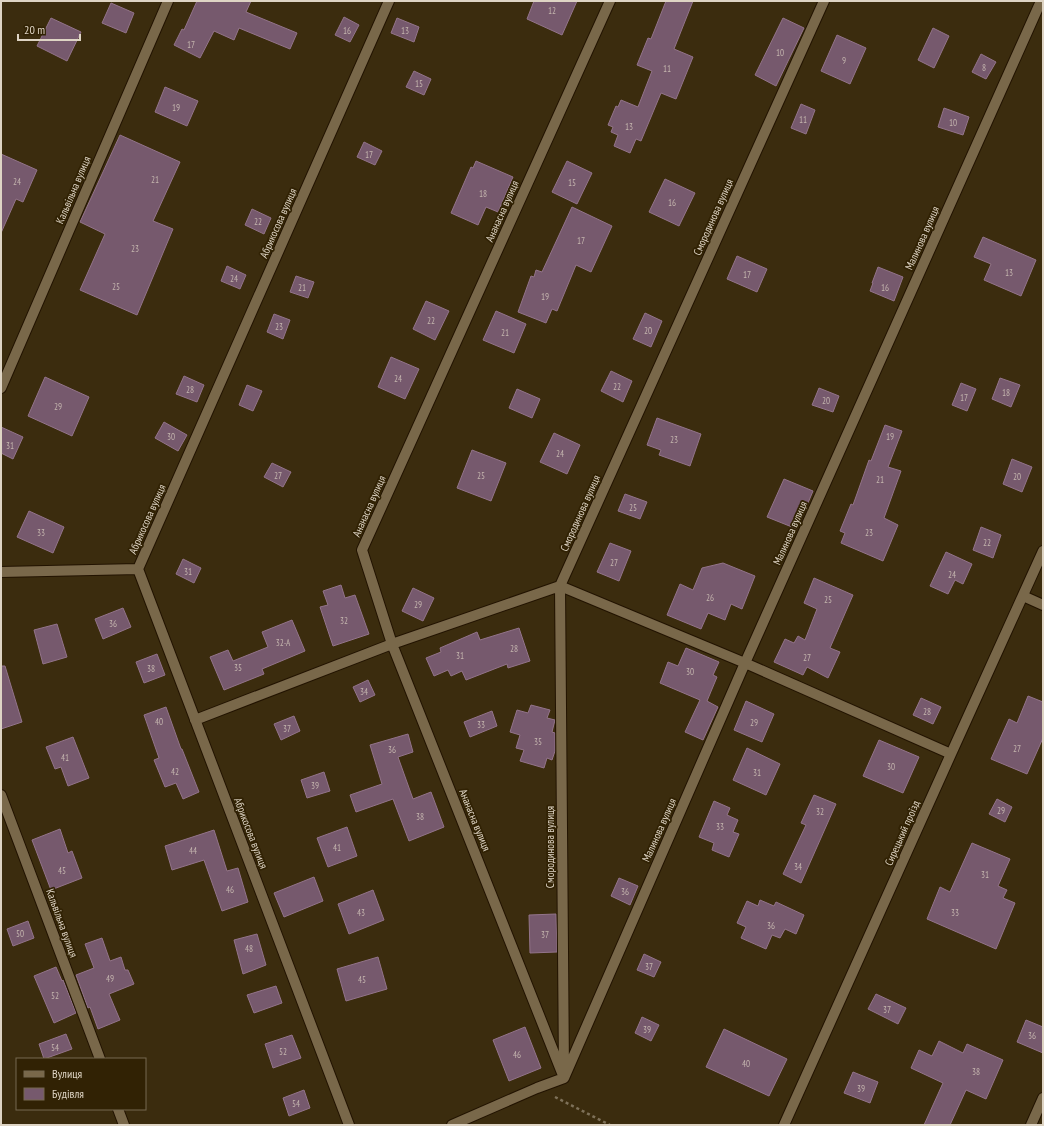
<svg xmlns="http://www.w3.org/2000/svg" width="1044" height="1126" viewBox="0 0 1044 1126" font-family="'PT Sans Narrow',sans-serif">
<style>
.building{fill:#76596d;stroke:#93748a}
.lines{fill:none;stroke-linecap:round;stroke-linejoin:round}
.minor-casing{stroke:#221300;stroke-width:12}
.path{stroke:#7e7159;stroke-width:2.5;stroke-dasharray:3 3;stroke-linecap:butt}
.minor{stroke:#79684a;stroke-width:10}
.labels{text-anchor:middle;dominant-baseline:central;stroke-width:3.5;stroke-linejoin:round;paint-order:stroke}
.number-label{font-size:9px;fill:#c4b5ae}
.street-label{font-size:11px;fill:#ded4c4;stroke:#312204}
</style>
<rect width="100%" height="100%" fill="#3b2c0e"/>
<path class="building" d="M197,1H251L246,12L297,33L290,49L239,28L234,40L214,31L200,58L174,45L182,29L184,30Z
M534,1H577L562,35L527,19Z
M666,1H693L674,49L693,57L676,99L661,93L641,141L636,139L630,153L614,146L618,135L611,132L613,127L608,125L616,106L618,107L621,100L638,107L652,71L637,65L648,38L651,39Z
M111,3L134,13L126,33L102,23Z
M344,17L359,25L350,42L335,35Z
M51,18L81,32L67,61L37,46Z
M397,18L419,27L414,42L391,33Z
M783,18L804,28L776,86L755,75Z
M933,28L949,36L934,68L918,60Z
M837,35L866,48L850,84L821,71Z
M981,54L996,62L986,79L972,72Z
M414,71L431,79L424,95L406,87Z
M165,87L198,101L187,126L155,112Z
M801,104L815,110L806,134L791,128Z
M944,108L969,117L963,135L938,127Z
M120,135L180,162L153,221L173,229L137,315L80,290L105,234L80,222Z
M364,142L382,151L375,165L357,157Z
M1,154L37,170L23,202L16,199L1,233Z
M476,161L513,177L498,212L486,207L478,225L451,213L471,167L473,168Z
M567,161L592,173L577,204L552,192Z
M665,179L695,193L679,226L649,212Z
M572,207L612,226L591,272L576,265L557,311L552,309L546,323L518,312L531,276L534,277L536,270L542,272Z
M252,209L271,218L264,234L245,225Z
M983,237L1036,260L1021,296L984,280L991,264L974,257Z
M737,256L767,269L757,292L727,279Z
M227,266L246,275L240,289L221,281Z
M878,267L903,277L894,301L870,291L873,283H872Z
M296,276L314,282L308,298L290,292Z
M426,301L449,311L435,340L413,329Z
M496,311L526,324L514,353L483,340Z
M645,313L662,321L651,347L633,339Z
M274,314L290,320L283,339L267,332Z
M391,357L419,369L405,399L378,387Z
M611,371L632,381L623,402L601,391Z
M184,376L204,385L197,402L176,394Z
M45,377L89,397L72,436L28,416Z
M1000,378L1020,385L1011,407L992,399Z
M961,383L976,389L967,411L952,405Z
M247,385L262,391L253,411L239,405Z
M819,388L839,396L833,412L812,405Z
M517,389L540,399L532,418L509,408Z
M657,418L701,434L690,466L659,455L661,450L647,445Z
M164,422L187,435L178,451L155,438Z
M885,425L902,431L888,467L901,471L884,518L898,525L883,561L841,543L845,533L840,531L851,504L853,505L869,460L871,461Z
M1,427L23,437L13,459L1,453Z
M554,433L580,445L567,474L540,462Z
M472,450L506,463L491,501L457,488Z
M1012,459L1032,467L1022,492L1003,484Z
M272,463L291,472L283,487L264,477Z
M784,479L813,491L797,529L767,517Z
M625,494L647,502L640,519L618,511Z
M29,511L64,527L53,553L17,537Z
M981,527L1001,535L993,558L973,550Z
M610,543L631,551L619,581L597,572Z
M946,552L972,564L963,584L955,580L948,594L930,586Z
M183,559L201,568L194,583L176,574Z
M723,563L755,576L742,609L731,604L725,620L708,613L701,629L667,615L680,584L693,590L702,568Z
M814,578L853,595L830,648L840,652L828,678L807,667L803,675L774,662L785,639L794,643L798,636L805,640L817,609L804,603Z
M341,585L345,598L355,595L369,634L333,646L320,607L328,605L323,591Z
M413,588L434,598L423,621L402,611Z
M123,608L131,627L103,639L95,619Z
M292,620L305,651L262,669L264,674L224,690L210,657L228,650L233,661L268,647L262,632Z
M57,624L67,657L43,664L34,630Z
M519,628L530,661L508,668L507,664L466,680L462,671L451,676L448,670L434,676L426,658L441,652L440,648L477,632L480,640Z
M686,648L719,662L713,675L717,677L707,701L718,707L703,740L685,732L700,700L660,683L668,662L678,666Z
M157,654L165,675L144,683L136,662Z
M1,666H5L22,722L1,729Z
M368,680L375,695L360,702L353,687Z
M1028,696L1043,702V738L1027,774L991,759L1009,719L1017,723Z
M921,698L941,707L933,724L913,715Z
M746,701L774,714L762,742L734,730Z
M531,705L550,710L547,718L555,720L552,732L555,733V751L552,760L547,758L544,768L520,761L524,750L516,748L520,735L510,732L517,710L528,713Z
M166,707L181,749H182L199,792L183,799L176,783L165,787L154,760L159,758L144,715Z
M492,711L497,726L470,737L464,722Z
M294,716L300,731L281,740L274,724Z
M408,734L413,752L398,757L413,799L431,792L444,827L409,841L393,799L356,812L350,795L382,784L370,745Z
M73,737L89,778L68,786L61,767L55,769L46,747Z
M879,740L919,757L903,793L863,776Z
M747,748L780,764L766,795L733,780Z
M324,772L330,791L307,798L301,780Z
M814,795L836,804L801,883L783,874L806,825L801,823Z
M997,799L1012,807L1005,822L989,814Z
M714,801L730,808L727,815L738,820L733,832L739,834L729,857L712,850L714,843L699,837Z
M347,827L357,856L328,867L317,838Z
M60,829L68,853L72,851L82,878L51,890L32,840Z
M214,830L227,871L238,868L248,902L222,911L204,860L172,870L165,846Z
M972,843L1010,859L998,886L1007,890L1003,898L1015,903L996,949L927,919L940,887L950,892Z
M314,877L323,901L284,917L274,893Z
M619,878L638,886L630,905L611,896Z
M373,890L384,920L349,934L338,904Z
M760,900L774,906L776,902L804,915L796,934L785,929L780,938L772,935L766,949L741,938L746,927L737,923L747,901L758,906Z
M556,914L557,952L530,953L529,915Z
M28,921L34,938L13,946L7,929Z
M257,934L266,965L243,974L234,940Z
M102,938L110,961L121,957L125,970H128L134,984L109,994L120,1020L98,1029L90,1007L88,1008L76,975L94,968L85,944Z
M644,954L661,962L654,977L637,970Z
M378,957L387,989L346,1001L337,969Z
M56,967L62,981L63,980L76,1013L54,1023L34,976Z
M276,986L282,1003L254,1013L247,995Z
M876,994L906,1008L898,1024L868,1009Z
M642,1017L659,1025L651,1041L635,1033Z
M1026,1020L1043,1027V1053L1017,1042Z
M525,1027L541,1068L509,1081L493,1040Z
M724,1029L787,1059L769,1096L706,1067Z
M66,1034L72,1049L44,1059L39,1044Z
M292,1035L301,1058L273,1068L265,1044Z
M939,1041L963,1053L967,1044L1003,1060L986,1099L966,1090L950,1125H924L943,1083L911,1068L919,1050L932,1056Z
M853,1072L878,1082L870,1103L844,1093Z
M304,1090L310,1108L289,1116L283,1098Z"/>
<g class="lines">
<defs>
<path id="minor" d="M1,388L168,1
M1,572L138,569
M1023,596L1043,605
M195,720L392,644L560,586L745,663L951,754
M1,795L100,1059
M564,1072L560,586L824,1
M564,1078L745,663L1041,1
M564,1078L392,644L362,550L610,1
M118,1109L124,1125
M349,1125L138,569L389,1
M452,1125L537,1088L564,1078
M784,1125L951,754L1043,551
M1031,1125L1043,1098"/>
</defs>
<use href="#minor" class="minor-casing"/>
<path class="path" d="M555,1097L610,1125"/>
<use href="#minor" class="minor"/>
</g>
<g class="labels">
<g class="number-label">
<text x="552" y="10">12</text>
<text x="347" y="30">16</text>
<text x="405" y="30">13</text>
<text x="191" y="44">17</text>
<text x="780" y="52">10</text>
<text x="844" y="60">9</text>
<text x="984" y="67">8</text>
<text x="667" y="68">11</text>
<text x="419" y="83">15</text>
<text x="176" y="107">19</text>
<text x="803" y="119">11</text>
<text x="953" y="122">10</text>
<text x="629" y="126">13</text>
<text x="369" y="154">17</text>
<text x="155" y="179">21</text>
<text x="17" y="181">24</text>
<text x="572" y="182">15</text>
<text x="483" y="193">18</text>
<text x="672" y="202">16</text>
<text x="258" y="221">22</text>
<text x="581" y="240">17</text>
<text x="135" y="248">23</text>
<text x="1009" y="272">13</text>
<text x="747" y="274">17</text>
<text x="234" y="278">24</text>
<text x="116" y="286">25</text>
<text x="302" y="287">21</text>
<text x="885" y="287">16</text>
<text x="545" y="296">19</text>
<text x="431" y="320">22</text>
<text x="279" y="326">23</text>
<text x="648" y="330">20</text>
<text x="505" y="332">21</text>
<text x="398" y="378">24</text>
<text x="617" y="386">22</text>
<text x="190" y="389">28</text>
<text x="1006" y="392">18</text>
<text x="964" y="397">17</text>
<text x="826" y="400">20</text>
<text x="58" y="406">29</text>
<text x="171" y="436">30</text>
<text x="890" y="436">19</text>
<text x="674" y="439">23</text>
<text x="10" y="445">31</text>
<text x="560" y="453">24</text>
<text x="278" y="475">27</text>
<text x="481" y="475">25</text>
<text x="1017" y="476">20</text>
<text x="880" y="479">21</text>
<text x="633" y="507">25</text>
<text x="41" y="532">33</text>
<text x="869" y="532">23</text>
<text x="987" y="542">22</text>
<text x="614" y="562">27</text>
<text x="188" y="571">31</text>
<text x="952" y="574">24</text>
<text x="710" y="597">26</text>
<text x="828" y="599">25</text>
<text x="418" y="604">29</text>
<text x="344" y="620">32</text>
<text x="113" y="623">36</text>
<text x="283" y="642">32-А</text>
<text x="514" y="648">28</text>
<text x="460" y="655">31</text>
<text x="807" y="657">27</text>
<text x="238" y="667">35</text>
<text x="151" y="668">38</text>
<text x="690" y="671">30</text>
<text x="364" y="691">34</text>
<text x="927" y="711">28</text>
<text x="159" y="721">40</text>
<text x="754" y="722">29</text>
<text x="481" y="724">33</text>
<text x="287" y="728">37</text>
<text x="538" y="741">35</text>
<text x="1017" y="748">27</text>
<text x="392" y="749">36</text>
<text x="65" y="757">41</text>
<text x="891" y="766">30</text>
<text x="175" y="771">42</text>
<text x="757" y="772">31</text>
<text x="315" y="785">39</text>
<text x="1001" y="810">29</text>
<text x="820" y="811">32</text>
<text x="420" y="816">38</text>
<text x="720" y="826">33</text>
<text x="337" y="847">41</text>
<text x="193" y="850">44</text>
<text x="798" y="866">34</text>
<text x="62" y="870">45</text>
<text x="985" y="874">31</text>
<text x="230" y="889">46</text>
<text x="625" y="891">36</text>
<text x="361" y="912">43</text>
<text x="955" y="912">33</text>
<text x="771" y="925">36</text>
<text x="20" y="933">50</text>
<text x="545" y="934">37</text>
<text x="249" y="948">48</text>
<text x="649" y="966">37</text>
<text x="110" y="978">49</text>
<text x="362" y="979">45</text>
<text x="55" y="995">52</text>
<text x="887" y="1009">37</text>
<text x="647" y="1029">39</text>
<text x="1032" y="1035">36</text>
<text x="55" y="1047">54</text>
<text x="283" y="1051">52</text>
<text x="517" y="1054">46</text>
<text x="746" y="1063">40</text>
<text x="976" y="1071">38</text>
<text x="861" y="1088">39</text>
<text x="296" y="1103">54</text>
</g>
<g class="street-label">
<text transform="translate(73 190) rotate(-67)">Кальвільна вулиця</text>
<text transform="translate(502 211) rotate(-66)">Ананасна вулиця</text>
<text transform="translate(713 217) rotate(-66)">Смородинова вулиця</text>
<text transform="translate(278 223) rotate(-66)">Абрикосова вулиця</text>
<text transform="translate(922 238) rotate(-66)">Малинова вулиця</text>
<text transform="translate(369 506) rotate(-66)">Ананасна вулиця</text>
<text transform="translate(580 513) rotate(-66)">Смородинова вулиця</text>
<text transform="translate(147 519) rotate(-66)">Абрикосова вулиця</text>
<text transform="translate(790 533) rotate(-66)">Малинова вулиця</text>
<text transform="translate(475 820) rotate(68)">Ананасна вулиця</text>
<text transform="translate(659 830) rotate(-66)">Малинова вулиця</text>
<text transform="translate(251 833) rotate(69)">Абрикосова вулиця</text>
<text transform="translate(902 833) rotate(-66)">Сирецький проїзд</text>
<text transform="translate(550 847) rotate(-90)">Смородинова вулиця</text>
<text transform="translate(62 923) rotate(70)">Кальвільна вулиця</text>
</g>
</g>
<rect width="1044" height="1126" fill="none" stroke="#ded4c4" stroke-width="4"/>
<rect x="16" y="1058" width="130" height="52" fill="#312204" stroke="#766951"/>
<rect x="24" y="1071" width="20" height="6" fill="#79684a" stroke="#766951"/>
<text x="52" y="1078" font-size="12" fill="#ded4c4">Вулиця</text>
<rect x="24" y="1088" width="20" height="12" fill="#76596d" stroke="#766951"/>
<text x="52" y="1098" font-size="12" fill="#ded4c4">Будівля</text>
<path d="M18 34v6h62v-6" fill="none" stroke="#ded4c4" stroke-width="2"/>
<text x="24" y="34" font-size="12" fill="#ded4c4" stroke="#312204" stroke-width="3" paint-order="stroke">20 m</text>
</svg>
